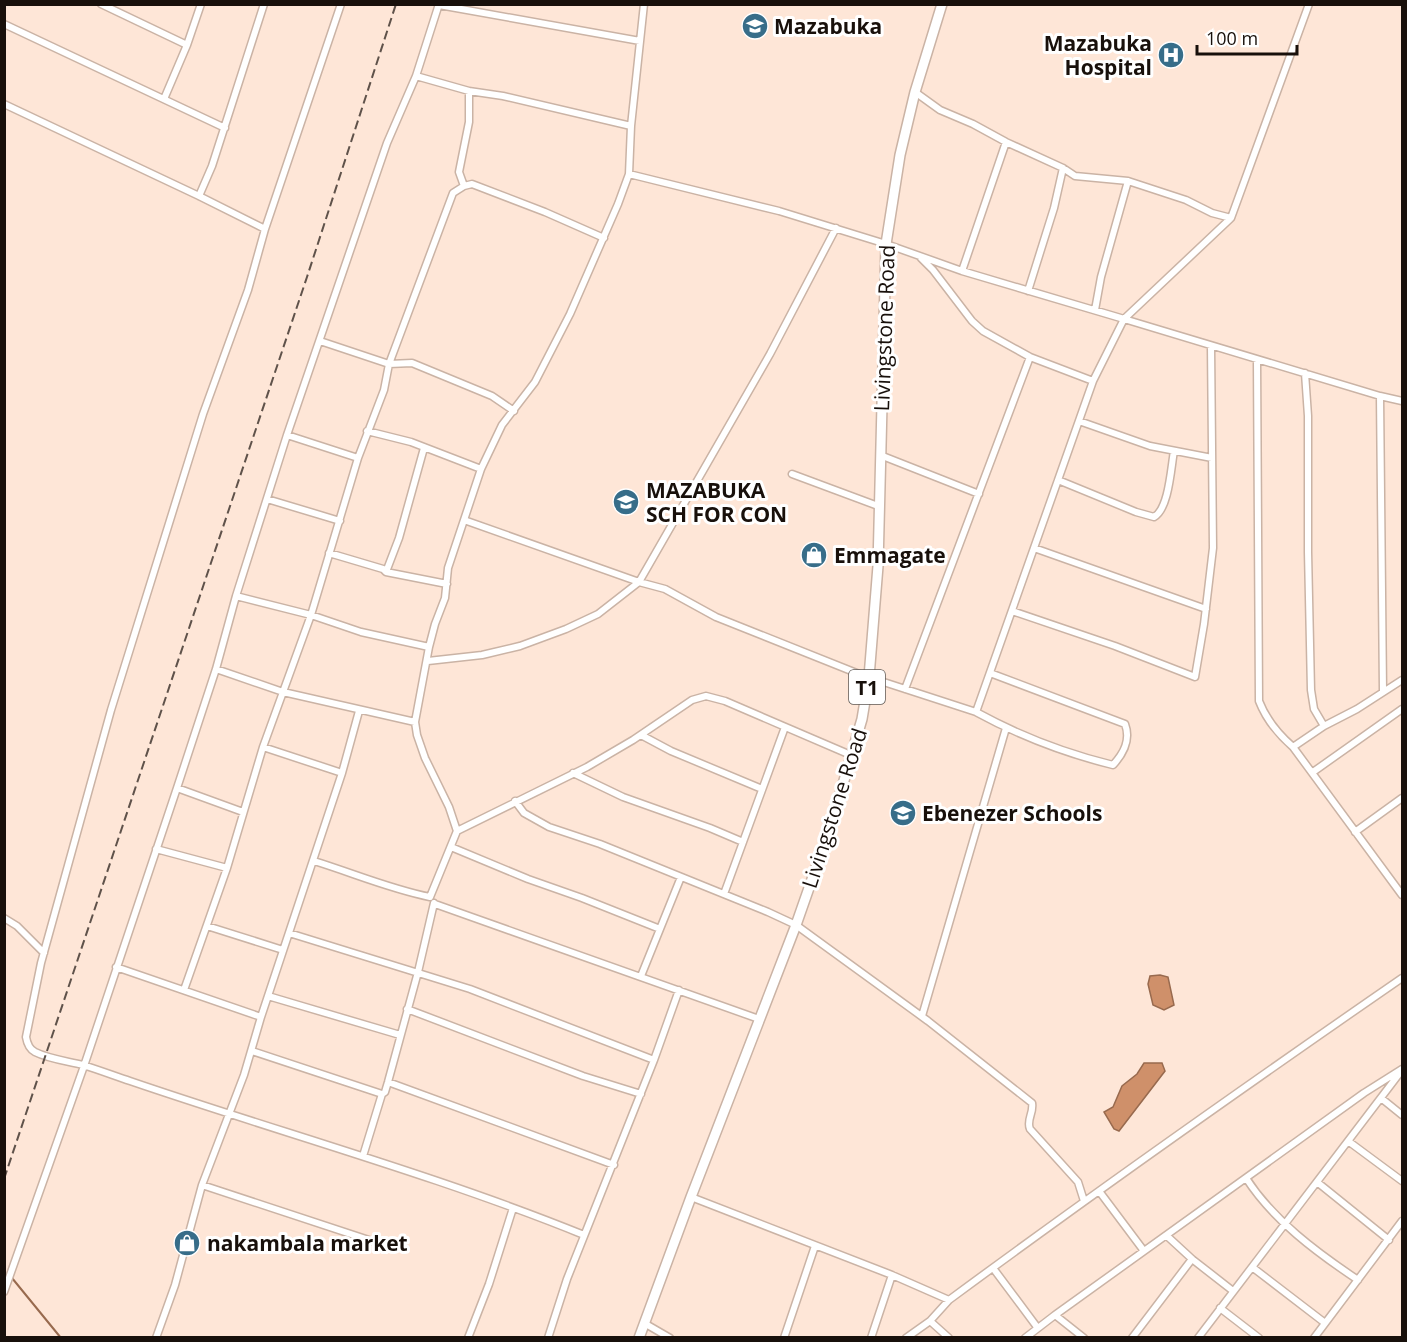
<svg xmlns="http://www.w3.org/2000/svg" width="1407" height="1342" viewBox="0 0 1407 1342" font-family="'Open Sans',sans-serif">
<style>
.water{fill:#cf906a;stroke:#986a4e;stroke-width:1.5}
.lines{fill:none;stroke-linecap:round;stroke-linejoin:round}
.stream{stroke:#986a4e;stroke-width:2}
.minor-casing{stroke:#cab3a5;stroke-width:9}
.trunk-casing{stroke:#cab3a5;stroke-width:12}
.minor{stroke:#fff;stroke-width:6}
.trunk{stroke:#fff;stroke-width:9}
.rail{stroke:#5f524a;stroke-width:2;stroke-dasharray:9 4.5;stroke-linecap:butt}
.labels{text-anchor:middle;dominant-baseline:central;stroke-width:6;stroke-linejoin:round;paint-order:stroke}
.shield{fill:#fff;stroke:#5d5854;stroke-width:1.5}
.shield-label{font-size:20px;font-weight:bold;fill:#18100b}
.poi-label{font-size:21px;font-weight:bold;fill:#18100b;stroke:#fff;text-anchor:start}
.street-label{font-size:21px;fill:#18100b;stroke:#fff}
</style>
<rect width="100%" height="100%" fill="#fee6d7"/>
<path class="water" d="M1160,975L1168,977L1174,1005L1164,1010L1153,1005L1148,984L1150,976Z
M1144,1063H1162L1165,1071L1119,1131L1114,1129L1104,1112L1113,1107L1122,1086L1137,1074Z"/>
<g class="lines">
<path class="stream" d="M12,1278L61,1338"/>
<defs>
<path id="minor" d="M101,4L187,45
M1309,4L1231,218L1124,319L1380,396L1402,401
M439,5L640,41
M4,24L225,128
M416,76L469,91V122L459,172L464,186
M469,91L503,96L631,126
M915,92L940,110L973,124L1006,142L1063,168L1075,176L1128,181L1186,200L1212,213L1231,218
M164,99L187,45L201,4
M4,104L199,196L265,229L248,290L203,414L111,710L41,963L26,1037C27,1043 29,1049 35,1052C49,1059 67,1061 83,1065C99,1070 115,1076 130,1081C282,1133 436,1175 584,1235
M199,196L212,166L264,4
M265,229L341,4
M921,258L933,270L972,321L983,331L1030,357L1093,381
M962,271L1006,142
M1028,291L1054,208L1063,168
M1095,310L1101,277L1128,181
M320,341L389,364L412,363L492,396L514,411
M1257,360L1259,701C1266,719 1278,734 1293,747
M1305,373L1308,416V552L1311,690L1314,709L1324,726
M1380,396L1383,691
M1079,421L1150,446L1212,458
M367,431L411,442L481,469
M287,435L358,458
M880,455L979,494
M792,474L878,506
M1058,480L1136,512L1154,517C1169,509 1171,467 1174,451
M267,499L340,521
M464,520L639,582L665,589L716,617L859,674L976,712L1093,381L1124,319L962,271L886,244L779,211L629,174
M1034,548L1206,609
M329,553L383,569L386,572L447,584
M386,572L399,538L424,448
M236,596L311,615L361,632L429,647
M1012,611L1115,646L1195,677L1204,624L1213,548L1211,346
M428,661L482,655L520,646L566,629L598,614L639,582L770,354L836,228
M216,669L283,692L415,722
M1402,680L1357,709L1324,726L1293,747L1402,895
M905,689L1030,357
M976,712C1020,736 1064,753 1113,765C1124,753 1131,740 1125,724L990,673
M641,735L671,751L762,789
M263,747L342,773
M1313,772L1402,709
M573,773L623,797L710,828L743,842
M177,788L243,812
M515,801L524,813L549,827L600,844L768,912L796,925L928,1021L1032,1103C1034,1113 1026,1120 1030,1129L1078,1182L1084,1201
M457,831L587,767L633,740L692,700L706,696L725,701L853,756
M1355,832L1402,798
M451,847L528,879L582,898L660,929
M156,849L227,868
M314,861C353,873 390,889 430,897L457,831L449,807L425,758L417,735L415,722L429,647L435,624L445,598L448,568L481,469L502,425L535,382L570,314L618,204L629,174L631,126L644,4
M724,894L785,727
M435,904L759,1019
M4,918L17,926L44,953
M207,926L283,950
M289,933L470,989L654,1060
M116,967L261,1017
M641,976L681,877
M184,990L227,868L263,747L311,615L358,458L384,390L389,364L453,193L464,186L472,184L545,212L604,238
M268,996L400,1035
M407,1009L583,1076L641,1094
M922,1016L1006,728
M252,1051L382,1094
M388,1082L614,1165
M1381,1098L1402,1115
M1348,1141L1402,1181
M363,1156L382,1094L385,1092L388,1082L418,972L434,903
M1246,1178C1273,1220 1316,1252 1358,1280
M1317,1182L1389,1240
M202,1185L372,1241
M1099,1191L1144,1251
M691,1197L892,1275L949,1300C1098,1190 1250,1083 1402,978
M1167,1236L1192,1259L1233,1291
M1252,1267L1325,1323
M993,1268L1037,1327
M4,1292L84,1066L177,788L216,669L236,596L287,435L387,143L416,76L439,4
M1220,1308L1259,1338
M1055,1315L1364,1093L1402,1069
M930,1321L949,1300
M644,1323L670,1338
M156,1338L175,1285L202,1185L244,1075L261,1017L342,773L359,711
M468,1338L489,1284L513,1208
M548,1338L567,1279L654,1060L679,990
M784,1338L815,1246
M871,1338L892,1275
M906,1338L930,1321L949,1338
M1025,1338L1055,1315L1084,1338
M1132,1338L1192,1259
M1198,1338L1399,1074
M1314,1338L1402,1221"/>
<path id="trunk" d="M639,1338L691,1197L796,925L831,825L862,719L869,677L878,566L886,244L900,155L915,92L942,4"/>
</defs>
<use href="#minor" class="minor-casing"/>
<use href="#trunk" class="trunk-casing"/>
<use href="#minor" class="minor"/>
<use href="#trunk" class="trunk"/>
<path class="rail" d="M4,1179L307,277L396,4"/>
</g>
<defs>
<symbol id="school-disc" viewBox="-11 -11 22 22"><circle r="9.5" fill="#376d89" stroke="#fff"/><path d="M0-5L7-2L0 1L-7-2ZM-4 1L0 2.5L4 1V4Q0 6-4 4Z" fill="#fff"/></symbol>
<symbol id="hospital-disc" viewBox="-11 -11 22 22"><circle r="9.5" fill="#376d89" stroke="#fff"/><path d="M-5-5h3v3.5h4V-5h3V5h-3V1.5h-4V5h-3Z" fill="#fff"/></symbol>
<symbol id="shop-disc" viewBox="-11 -11 22 22"><circle r="9.5" fill="#376d89" stroke="#fff"/><path d="M-5-2.5h2.3a2.7 3.5 0 0 1 5.4 0H5L5.5 6h-11ZM-1.5-2.5h3a1.5 2.3 0 0 0-3 0Z" fill="#fff"/></symbol>
</defs>
<g fill-rule="evenodd">
<use href="#school-disc" x="740" y="11" width="30" height="30"/>
<use href="#hospital-disc" x="1156" y="40" width="30" height="30"/>
<use href="#school-disc" x="611" y="487" width="30" height="30"/>
<use href="#shop-disc" x="799" y="540" width="30" height="30"/>
<use href="#school-disc" x="888" y="798" width="30" height="30"/>
<use href="#shop-disc" x="172" y="1228" width="30" height="30"/>
</g>
<g class="labels">
<rect class="shield" x="849" y="670" width="36" height="34" rx="4.5"/>
<g class="shield-label">
<text x="867" y="687">T1</text>
</g>
<g class="poi-label">
<text x="774" y="26">Mazabuka</text>
<text x="1152" y="43" text-anchor="end">Mazabuka<tspan x="1152" dy="24">Hospital</tspan></text>
<text x="646" y="490">MAZABUKA<tspan x="646" dy="24">SCH FOR CON</tspan></text>
<text x="834" y="555">Emmagate</text>
<text x="922" y="813">Ebenezer Schools</text>
<text x="207" y="1243">nakambala market</text>
</g>
<g class="street-label">
<text transform="translate(884 328) rotate(-88)">Livingstone Road</text>
<text transform="translate(834 808) rotate(-72)">Livingstone Road</text>
</g>
</g>
<rect width="1407" height="1342" fill="none" stroke="#18100b" stroke-width="12"/>
<path d="M1197 45v9h100v-9" fill="none" stroke="#18100b" stroke-width="3"/>
<text x="1206" y="45" font-size="18" fill="#18100b" stroke="#ffffff" stroke-width="4.5" paint-order="stroke">100 m</text>
</svg>
